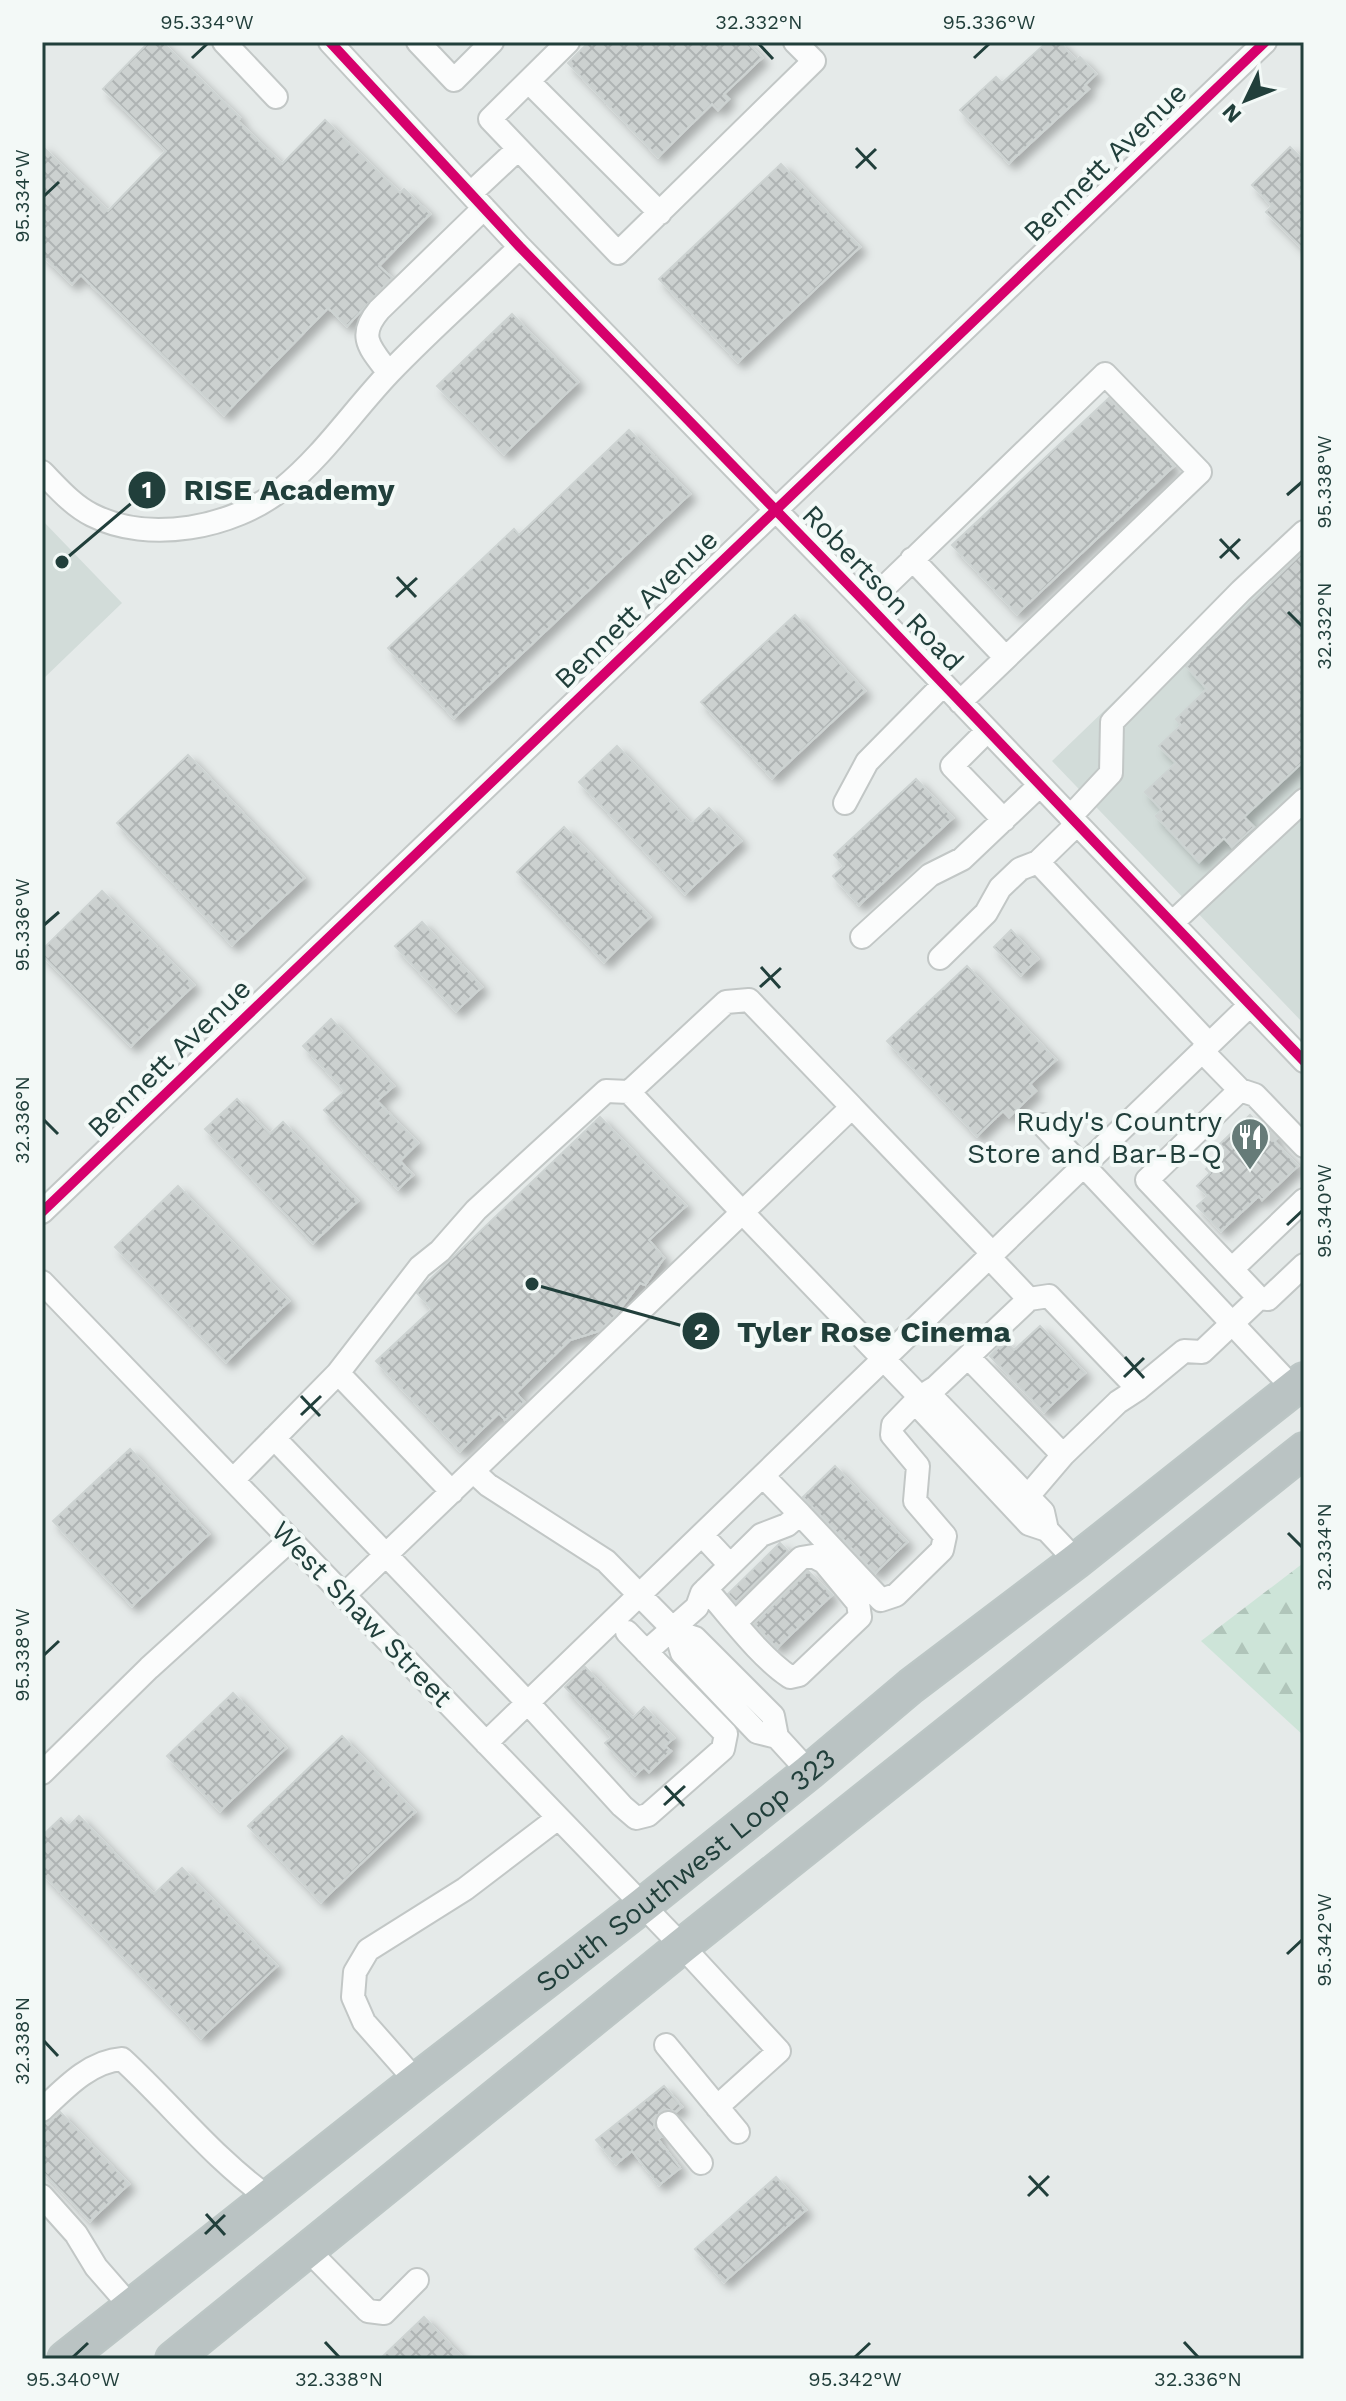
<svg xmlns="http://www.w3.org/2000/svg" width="1346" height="2401" viewBox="0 0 1346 2401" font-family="'Work Sans',sans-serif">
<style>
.built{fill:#d2dcd9}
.forest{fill:url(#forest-firs)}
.building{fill:url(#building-cross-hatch);stroke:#cdd3d2;stroke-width:2;filter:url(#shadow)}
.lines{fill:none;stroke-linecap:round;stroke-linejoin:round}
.minor-casing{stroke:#c2c7c6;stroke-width:26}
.highway-casing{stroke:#bcc6c5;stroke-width:38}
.minor{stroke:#fbfcfc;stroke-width:22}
.highway{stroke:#bac3c3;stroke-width:34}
.cycleway-casing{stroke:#f3f9f7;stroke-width:15}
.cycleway{stroke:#d6006c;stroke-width:10}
.ticks{fill:none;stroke:#213f3b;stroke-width:3}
.labels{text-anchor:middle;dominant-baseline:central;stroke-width:8;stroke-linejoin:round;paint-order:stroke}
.street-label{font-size:28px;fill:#213f3b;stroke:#f3f9f7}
.poi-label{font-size:28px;fill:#213f3b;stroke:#f3f9f7;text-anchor:end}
.leader{fill:none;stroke:#213f3b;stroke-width:3}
.callout-dot{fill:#213f3b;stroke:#f3f9f7;stroke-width:3}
.mark-label{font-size:24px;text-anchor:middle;font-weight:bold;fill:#fff}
.callout-label{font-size:30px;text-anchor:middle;font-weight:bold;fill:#213f3b;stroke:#f3f9f7;stroke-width:8;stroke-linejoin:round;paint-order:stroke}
.neatline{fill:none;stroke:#213f3b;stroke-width:3}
.ticks-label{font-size:20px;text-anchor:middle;fill:#213f3b}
</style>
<defs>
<pattern id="forest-firs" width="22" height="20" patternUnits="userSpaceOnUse" patternTransform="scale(2)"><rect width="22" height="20" fill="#cde4d8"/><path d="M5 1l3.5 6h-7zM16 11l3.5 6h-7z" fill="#b0c5ba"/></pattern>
<pattern id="building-cross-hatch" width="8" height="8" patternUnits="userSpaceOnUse" patternTransform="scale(2)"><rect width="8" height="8" fill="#ccd1d0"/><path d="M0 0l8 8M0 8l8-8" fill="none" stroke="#afb4b4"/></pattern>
<filter id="shadow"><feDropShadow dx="6" dy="6" stdDeviation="4" flood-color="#0004"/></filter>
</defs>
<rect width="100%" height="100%" fill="#e5eae9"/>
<path class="built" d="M1304,518V1024L1052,761Z
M42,520L122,603L42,680Z"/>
<path class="forest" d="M1302,1564L1304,1566V1736L1201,1641Z"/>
<path class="building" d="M149,42H162L240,118L238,121L282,164L325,120L400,193L404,189L430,214L379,266L392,278L347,326L328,308L224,415L81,275L72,284L42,255V146L108,211L166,151L103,89Z
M589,42H747L762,58L724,94L729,99L718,110L712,104L658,157L568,63Z
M1047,42H1059L1076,60L1080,57L1096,74L1085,85L1089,89L1009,163L960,110L996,77L1002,83Z
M1290,147L1304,161V250L1266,212L1272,206L1252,185Z
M781,164L860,247L738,362L659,279Z
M512,314L578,382L504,454L437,386Z
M1109,398L1174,466L1017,614L952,545Z
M629,430L690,494L454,718L388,648L514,529L519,535Z
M1304,551V761L1244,817L1254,827L1232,847L1224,838L1199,862L1156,816L1162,810L1145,792L1176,763L1159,746L1181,725L1176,719L1207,689L1186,666Z
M795,615L865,691L772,778L701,702Z
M617,746L691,824L709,808L741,841L685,894L579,782Z
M188,755L304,878L232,945L117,823Z
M916,779L953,818L859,905L833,876L844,866L834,855Z
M564,827L650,917L604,962L517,872Z
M102,891L194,985L131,1046L42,955V950Z
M422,922L482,987L456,1011L395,946Z
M1011,930L1038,959L1021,975L994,947Z
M967,966L1056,1060L1030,1084L1036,1091L1009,1117L1003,1111L977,1136L887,1041Z
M331,1019L394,1086L377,1101L418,1143L400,1161L413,1175L398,1189L324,1110L345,1091L303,1046Z
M237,1099L270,1134L283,1122L358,1201L313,1243L205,1129Z
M1250,1115L1263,1129L1266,1126L1277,1138L1274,1141L1298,1166L1262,1200L1259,1196L1221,1231L1197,1206L1208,1196L1197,1186L1210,1173L1206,1169L1226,1150L1220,1144Z
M600,1117L686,1206L649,1240L664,1258L645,1285L640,1283L614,1317L599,1331L570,1340L516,1393L524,1402L509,1417L505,1420L499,1413L460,1451L376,1361L432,1309L417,1293L423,1286Z
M178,1186L289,1301L226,1362L115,1247Z
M1040,1326L1085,1373L1044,1412L990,1356L1005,1341L1014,1350Z
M130,1449L209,1534L132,1606L53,1521Z
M835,1466L907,1542L875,1573L803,1497Z
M780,1543L788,1551L736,1602L728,1594Z
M808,1571L832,1595L777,1648L754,1624Z
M585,1667L633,1718L644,1707L674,1738L665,1746L671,1751L649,1772L644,1767L635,1775L605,1743L612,1737L565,1687Z
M233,1693L286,1748L220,1811L167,1756Z
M342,1736L415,1812L321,1902L248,1826Z
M79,1816L154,1894L182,1868L277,1966L201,2038L42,1873V1836L61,1818L69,1826Z
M664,2086L682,2107L676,2112L666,2109L660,2112L655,2119L654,2126L661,2137L658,2139L680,2168L659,2185L632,2151L616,2164L596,2140Z
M60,2112L129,2184L90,2221L42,2171V2124L51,2121Z
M776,2177L806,2210L724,2282L695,2249Z
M424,2317L464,2359H380Z"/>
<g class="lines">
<defs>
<path id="minor" d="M224,42L276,97
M330,42L520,247L867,604L1304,1061
M418,42L454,80L492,42
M568,42L490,119L618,253L814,61L795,42
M529,82L660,213
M471,193L518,149
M389,373C371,349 356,337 379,310L484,208
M42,472C57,487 72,505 92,515C149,544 233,528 282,489C323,456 353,411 389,373C431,329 477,289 520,247
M912,559L1006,658
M867,604L1105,374L1200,472L960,702
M987,731L952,766L1004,820
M845,803L867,762L943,685
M1070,817L1111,773L1112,722L1241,591L1304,532
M1077,824L1038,862L1209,1044
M1172,923L1304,800
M862,937L930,875L962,859L1040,785
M940,958L986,913L1000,888L1020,869L1038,862
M1202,1051L1240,1090L1255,1095L1304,1146
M1240,1090L1147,1180L1259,1298
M629,1092L726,1002L749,1000L852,1107
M1043,1125L1083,1167
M1084,1166L1293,1388
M42,1212L1265,42
M1232,1269L1304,1200
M42,1282L682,1946L779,2051L717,2107
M1029,1299L1049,1296L1138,1389
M968,1357L1063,1455
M338,1373L452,1492
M274,1438L528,1703L622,1806L636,1818L648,1815L723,1749L726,1734L627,1632
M474,1472L488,1485L606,1561L676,1632
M233,1480L338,1373L420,1267L440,1251L476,1210L606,1091L629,1092L743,1213L920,1397
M1028,1496L1063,1455L1118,1402L1138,1389L1184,1351L1202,1352L1259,1298L1268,1299L1304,1265
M800,1514L881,1600L896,1595L942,1550L945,1536L915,1501L918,1466L892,1435L893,1425L920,1397L936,1387L1029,1299L990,1258
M1047,1530L1029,1524L924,1412L920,1397L933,1398L1043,1512L1047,1530L1076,1561
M702,1535L730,1565
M706,1589C731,1617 759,1656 790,1677L799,1675L860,1617L858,1603L824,1562L813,1556L801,1558L735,1623
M343,1596L852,1107L993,1254
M646,1652L697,1607L702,1593L761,1535L787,1525L800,1514L763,1476
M777,1737L757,1732L682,1653L676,1632L695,1638L773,1716L777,1737L809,1772
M486,1743L1250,1005
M42,1773L149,1668L290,1540
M666,2045L738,2132
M416,2081L364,2022L353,1997L355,1972L368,1950L465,1889L558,1818
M42,2110C64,2089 90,2061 122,2059C172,2105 213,2158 269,2198
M668,2123L701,2163
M42,2196L76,2234L96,2267L131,2307
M308,2250L368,2311L384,2313L417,2280"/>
<g id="highway">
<path id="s1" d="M65,2359L416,2081L642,1906L809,1772L911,1686L1076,1561L1304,1380"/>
<path d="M173,2359L682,1946L1304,1450"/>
</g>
</defs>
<use href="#minor" class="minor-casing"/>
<use href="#highway" class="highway-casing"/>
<use href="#minor" class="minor"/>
<use href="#highway" class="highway"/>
<defs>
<path id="cycleway" d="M330,42L520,247L867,604L1304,1061
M42,1212L1265,42"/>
</defs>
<use href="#cycleway" class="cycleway-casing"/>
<use href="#cycleway" class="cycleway"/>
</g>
<path class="ticks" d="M759,44L773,59M192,58L207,44M974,58L989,44M856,148L876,169M856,168L876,149M44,196L59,182M1287,495L1302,482M1220,539L1239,559M1220,558L1240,539M397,577L416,597M396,597L417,578M1288,612L1302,626M44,925L59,912M761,967L780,988M760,987L781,968M44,1120L58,1134M1287,1225L1302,1211M1125,1357L1144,1378M1124,1377L1144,1358M301,1396L320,1416M301,1415L321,1396M1288,1533L1302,1547M44,1655L59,1641M665,1786L684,1806M664,1805L685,1786M1287,1954L1302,1940M44,2041L58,2056M1029,2176L1048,2196M1028,2196L1049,2176M206,2214L225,2235M205,2234L225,2215M325,2342L339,2357M1184,2342L1198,2357M73,2357L88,2343M855,2357L870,2343"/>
<defs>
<symbol id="restaurant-pin" viewBox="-11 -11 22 30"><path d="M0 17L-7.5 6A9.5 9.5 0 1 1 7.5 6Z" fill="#667b78" stroke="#f3f9f7"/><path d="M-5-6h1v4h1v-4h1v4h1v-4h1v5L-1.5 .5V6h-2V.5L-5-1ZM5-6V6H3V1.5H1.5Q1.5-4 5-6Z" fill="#fff"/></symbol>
</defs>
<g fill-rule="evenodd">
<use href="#restaurant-pin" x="1228" y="1115" width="44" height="60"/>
</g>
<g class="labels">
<g class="street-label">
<text transform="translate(1105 162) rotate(-44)">Bennett Avenue</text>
<text transform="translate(883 588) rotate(46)">Robertson Road</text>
<text transform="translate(636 609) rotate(-44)">Bennett Avenue</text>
<text transform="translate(169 1058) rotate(-44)">Bennett Avenue</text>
<text transform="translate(362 1614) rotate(46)">West Shaw Street</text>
<text stroke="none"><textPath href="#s1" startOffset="790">South Southwest Loop 323</textPath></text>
</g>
<g class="poi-label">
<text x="1222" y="1121">Rudy's Country<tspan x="1222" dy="32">Store and Bar-B-Q</tspan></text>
</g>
</g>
<path class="leader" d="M62 562L147 490M532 1284L701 1331"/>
<g class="callout-dot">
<circle cx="62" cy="562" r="8"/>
<circle cx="532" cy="1284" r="8"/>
<circle cx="147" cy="490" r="20"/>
<circle cx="701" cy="1331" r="20"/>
</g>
<g class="mark-label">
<text x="147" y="498">1</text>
<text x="701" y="1340">2</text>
</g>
<g class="callout-label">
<text x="289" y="500">RISE Academy</text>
<text x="874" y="1342">Tyler Rose Cinema</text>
</g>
<rect width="1346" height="2401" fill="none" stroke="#f3f9f7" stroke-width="88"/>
<g transform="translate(1246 100) rotate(227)" stroke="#f3f9f7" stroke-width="6" paint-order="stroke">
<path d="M0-6L14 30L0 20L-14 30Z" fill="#213f3b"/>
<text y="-12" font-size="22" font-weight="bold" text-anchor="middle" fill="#213f3b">N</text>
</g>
<rect x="44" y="44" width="1258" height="2313" class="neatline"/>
<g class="ticks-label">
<text x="207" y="29">95.334°W</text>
<text x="759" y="29">32.332°N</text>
<text x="989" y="29">95.336°W</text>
<text transform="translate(22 196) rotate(-90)" y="7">95.334°W</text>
<text transform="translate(1324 482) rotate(-90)" y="7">95.338°W</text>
<text transform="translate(1324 626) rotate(-90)" y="7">32.332°N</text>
<text transform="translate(22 925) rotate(-90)" y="7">95.336°W</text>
<text transform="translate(22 1120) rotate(-90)" y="7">32.336°N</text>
<text transform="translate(1324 1211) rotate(-90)" y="7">95.340°W</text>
<text transform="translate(1324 1547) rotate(-90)" y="7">32.334°N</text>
<text transform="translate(22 1655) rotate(-90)" y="7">95.338°W</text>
<text transform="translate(1324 1940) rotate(-90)" y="7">95.342°W</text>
<text transform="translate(22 2041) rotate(-90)" y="7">32.338°N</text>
<text x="73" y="2386">95.340°W</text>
<text x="339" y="2386">32.338°N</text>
<text x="855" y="2386">95.342°W</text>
<text x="1198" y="2386">32.336°N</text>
</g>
</svg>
